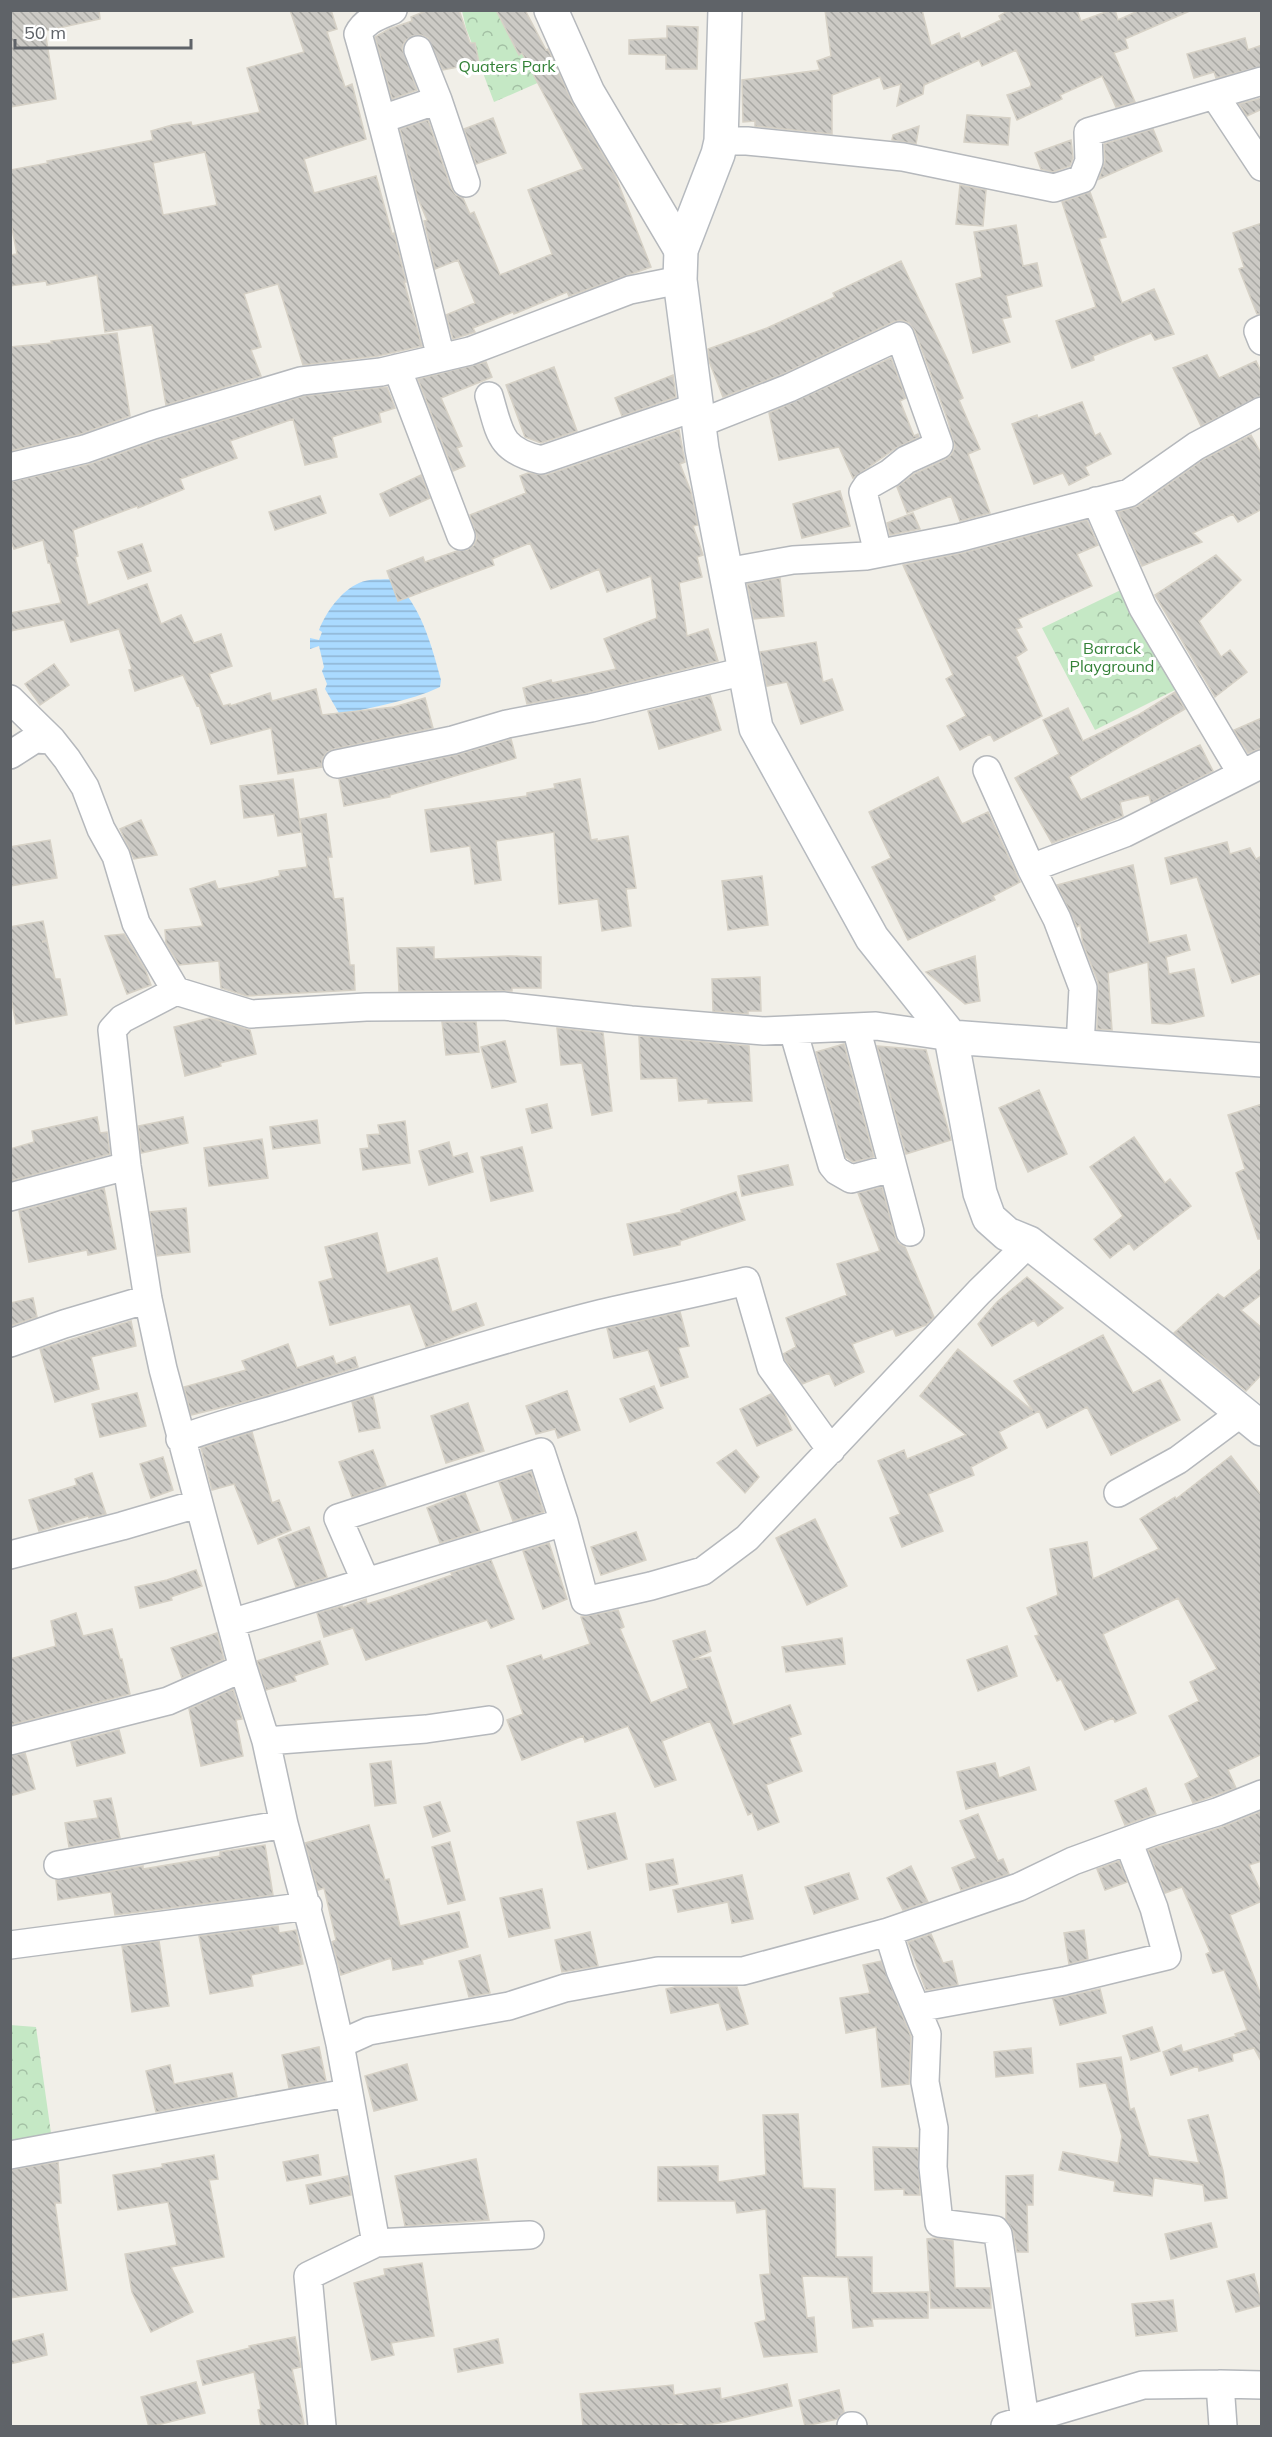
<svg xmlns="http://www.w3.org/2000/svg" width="1272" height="2437" viewBox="0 0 1272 2437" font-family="Mulish,sans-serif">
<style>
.park{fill:url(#park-crowns)}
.water{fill:url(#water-rules)}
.building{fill:url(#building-back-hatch);stroke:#d6d1c6;stroke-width:1.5;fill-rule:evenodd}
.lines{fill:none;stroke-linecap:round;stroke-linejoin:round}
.minor-casing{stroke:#b5b8bc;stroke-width:30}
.tertiary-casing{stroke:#b5b8bc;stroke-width:36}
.secondary-casing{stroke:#b6babf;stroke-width:36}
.minor{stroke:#fff;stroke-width:27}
.tertiary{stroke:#fff;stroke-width:33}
.secondary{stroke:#fff;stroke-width:33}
.labels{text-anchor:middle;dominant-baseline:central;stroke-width:6;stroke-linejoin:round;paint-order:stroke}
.park-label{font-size:16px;fill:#348238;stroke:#fff}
</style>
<defs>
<pattern id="park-crowns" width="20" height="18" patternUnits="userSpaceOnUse" patternTransform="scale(1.5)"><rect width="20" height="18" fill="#c5e8c5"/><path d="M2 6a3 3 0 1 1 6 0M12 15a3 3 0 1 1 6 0" fill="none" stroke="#a3c0a4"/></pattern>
<pattern id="water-rules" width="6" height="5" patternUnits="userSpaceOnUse" patternTransform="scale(1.5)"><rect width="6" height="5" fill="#aadaff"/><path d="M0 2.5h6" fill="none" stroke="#8eb4d2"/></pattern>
<pattern id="building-back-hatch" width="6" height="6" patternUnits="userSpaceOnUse" patternTransform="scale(1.5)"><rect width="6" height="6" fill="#cccac5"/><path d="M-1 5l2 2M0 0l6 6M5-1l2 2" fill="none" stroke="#a9a8a4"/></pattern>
</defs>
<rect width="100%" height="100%" fill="#f1efe8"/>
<path class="park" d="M462,11H506L542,81L494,102L466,28Z
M1129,586L1183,686L1095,730L1042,628Z
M10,2025L36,2027L52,2140L10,2148Z"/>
<path class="water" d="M393,579C421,606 431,643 441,680L440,687C408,702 374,706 340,715L325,689L327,684L322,671L324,667L319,646L310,649V638L319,640L322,632L319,630C326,612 341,591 359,583C369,578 382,580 393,579Z"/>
<path class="building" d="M10,10H99L100,19L45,31L56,99L10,107Z
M290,10H331L337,29L327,32L345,87L352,84L366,139L304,159L314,193L376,176L392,234L394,233L406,282H404L422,346L378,356L303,365L278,284L244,294L261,347L251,350L261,376L166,405L152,325L105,332L97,275L47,285L46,281L10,286V255L17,254L10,218V170L48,163L47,161L153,140L151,131L172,125L191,122L192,126L260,112L247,68L304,52ZM205,152L217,205L163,215L153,163Z
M428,10H459L470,43H475L479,63L443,70L428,38L421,35L412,36L405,41L402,48L417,90L392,99L375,37L389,29L412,21L411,17Z
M496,10H525L546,50L548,49L572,102L615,175L651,267L569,296L567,292L514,314L513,312L473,328L475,332L453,339L446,315L475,303L458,260L435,269L424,221L427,220L417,196L400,129L428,120L451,188L456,195L463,198L470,214L474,212L500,275L552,254L528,190L583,169L522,53L519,55Z
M825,10H922L931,46L959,33L961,39L1001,20L999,16L1009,10H1077L1081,21L1111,10H1115L1118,20L1140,10H1192L1125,39L1128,48L1114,53L1135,102L1116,107L1102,76L1060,95L1062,99L1017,120L1007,95L1030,87L1031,84L1016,50L982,66L979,60L924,85L923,94L897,106L901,84L884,89L880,77L832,95V134L755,126V121L743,122L742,80L820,70L817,61L831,56Z
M667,26L698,27L697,69H666V55L629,54V40L667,38Z
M1245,38L1248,50L1262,45V66L1216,78L1214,72L1194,78L1187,54Z
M1262,98V109L1247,116L1239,104Z
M967,115L1010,118L1008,145L964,142Z
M493,118L506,153L476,164L464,129Z
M919,126L916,144L892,140L893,135Z
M1153,129L1162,151L1099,179L1105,161L1104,144Z
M1071,140L1073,158L1070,166L1053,172L1041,169L1035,153Z
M960,185L986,190L983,226L956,224Z
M1090,192L1106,237L1099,239L1122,303L1154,289L1174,334L1155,340L1151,333L1093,356L1094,360L1072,368L1056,321L1096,307L1062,202Z
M1262,223V314H1257L1239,269L1244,267L1233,233Z
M1016,225L1023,266L1037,263L1042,286L1006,296L1011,317L1002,319L1010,342L973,353L956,284L982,277L974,232Z
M901,261L948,361L963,398L959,400L980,449L968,454L990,513L960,521L951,496L907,513L897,487L914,474L946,459L952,454L955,447L948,421L915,331L909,323L901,320L893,322L783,374L723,397L709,361L708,349L767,328L835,297L833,293Z
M117,333L130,416L81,434L10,451V347L52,343L51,341Z
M1207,355L1219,378L1256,361L1262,374V395L1201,426L1173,368Z
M891,358L906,398L900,401L914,436L918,434L919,437L896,448L853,478L839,447L779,460L769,413Z
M486,362L492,377L441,398L462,446L457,448L465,466L453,471L418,379Z
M554,367L577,431L541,443L525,437L506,385Z
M673,375L676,397L622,416L615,398Z
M387,387L395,408L379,413L381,422L332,437L337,457L305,465L293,419L230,441L237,458L180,479L184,489L138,508L137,506L73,530L78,556L75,557L88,605L147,584L161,624L181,615L194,643L221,634L232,666L209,674L223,706L230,704V706L270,693L272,701L316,689L322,715L394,707L425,698L433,728L334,749L327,752L322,759V767L278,774L271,728L211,744L199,705L197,706L183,675L135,691L129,670L132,669L119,629L71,642L64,620L10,631V613L61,603L50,563H48L43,540L14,549L10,538V482L90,464L158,440L304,396Z
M1082,402L1095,436L1100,433L1111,454L1085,467L1089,475L1069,485L1063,473L1034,484L1012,424L1037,415L1038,418Z
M679,430L685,462L680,464L691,492L698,525L693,526L703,555L697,557L702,577L679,583L687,636L708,629L718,661L588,693L527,704L523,688L551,680L552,683L616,669L604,639L657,618L651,576L607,592L599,569L551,589L530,543L492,559L494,565L398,601L387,571L423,557L425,562L457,551L467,550L474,545L477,538L470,515L526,493L520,476L528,473L546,475Z
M1251,435L1262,455V509L1238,522L1233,514L1193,533L1202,542L1142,566L1118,512L1138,506L1204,459Z
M421,475L430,498L390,516L380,494Z
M840,491L850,526L802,538L793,504Z
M320,496L326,513L275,530L269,512Z
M913,513L920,529L890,535L887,523Z
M1087,520L1098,545L1077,554L1092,586L1018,619L1022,627L1016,629L1027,650L1016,657L1042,716L994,741L990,734L960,750L947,726L966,716L946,679L953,675L903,565L962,553Z
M142,544L151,571L128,579L118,552Z
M1216,555L1241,580L1199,621L1221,657L1230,650L1247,672L1215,697L1155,595Z
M780,578L784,616L754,619L747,584Z
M816,642L823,682L832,679L843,710L801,724L787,682L767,686L760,652Z
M54,664L69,685L40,705L25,684Z
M1175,692L1185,709L1069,777L1081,800L1200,745L1213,771L1151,803L1149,795L1120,802L1123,816L1052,843L1015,778L1059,754L1043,720L1068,708L1083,741L1140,714Z
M710,695L721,730L659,749L648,711Z
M1262,718V748L1248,753L1234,730Z
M511,739L516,758L390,795V797L344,806L339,779L456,755Z
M938,777L962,824L988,812L1020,882L993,896L995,900L908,940L872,867L891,858L869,812Z
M293,779L301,832L278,836L274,814L244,818L240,786Z
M580,779L591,840L597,839V841L628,836L636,888L626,889L631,926L602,931L598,899L559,904L554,832L496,841L501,880L475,884L470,846L431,852L425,810L527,796V793L555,788L554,784Z
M326,814L332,857H328L334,899L343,898L350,965H354L355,990L247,996L221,988L219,961L179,965L166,943L165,930L203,926L190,889L215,881L218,889L251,883L280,876L279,871L307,867L300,819Z
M141,820L157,855L134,859L120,829Z
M50,840L57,878L10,886V847Z
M1227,842L1230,854L1250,848L1256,859L1262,856V973L1232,983L1197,877L1171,884L1165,858Z
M1133,865L1149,943L1186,935L1190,950L1166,957L1169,974L1194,969L1204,1016L1170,1024L1152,1023L1148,962L1108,973L1112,1030L1097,1029L1098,982L1083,944L1080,925L1077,927L1057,885Z
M762,876L768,925L728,930L722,881Z
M43,921L47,940L42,942L47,941L55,979H60L67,1015L16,1024L10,993V927Z
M124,934L145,969L151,985L127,994L105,936Z
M434,947V959L511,956L541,957V988H512V991H399L397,948Z
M975,956L980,1001L965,1004L926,972Z
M760,977L761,1011H748V1014L713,1011L712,979Z
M210,1018L250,1030L256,1054L220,1063L221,1066L185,1076L174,1027Z
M442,1022H476L479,1052L446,1055Z
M557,1028L603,1033L612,1111L592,1115L582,1063L561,1065Z
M639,1036L749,1046L752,1101L708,1103V1099L679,1101L677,1078L641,1079Z
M505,1041L516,1082L492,1088L481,1047Z
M844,1044L874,1157L853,1162L846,1157L816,1052Z
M877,1046L926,1050L951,1140L906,1154Z
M1039,1090L1067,1154L1028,1172L999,1108Z
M547,1104L552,1128L532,1133L526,1109Z
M1262,1104V1239H1258L1236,1173L1245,1169L1228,1115Z
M97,1117L100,1133L107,1132L110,1154L10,1181V1149L34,1142L32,1131Z
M183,1117L188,1143L141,1153L138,1126Z
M317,1120L320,1143L273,1149L270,1127Z
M405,1121L410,1163L363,1170L360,1149L369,1148L367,1135L380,1134L378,1125Z
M1134,1137L1165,1183L1170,1179L1191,1206L1134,1250L1129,1243L1110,1258L1094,1239L1123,1216L1090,1167Z
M262,1139L268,1178L209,1186L204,1148Z
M449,1142L453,1157L467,1153L473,1172L429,1185L419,1151Z
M522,1147L533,1191L491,1201L481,1157Z
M788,1165L793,1185L742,1196L738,1176Z
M882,1187L895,1236L898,1243L905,1247L934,1317L926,1325L896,1336L893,1329L852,1344L864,1372L835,1386L829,1373L802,1384L785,1360L783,1354L796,1347L786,1318L847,1295L837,1264L880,1251L858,1193Z
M104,1188L116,1249L88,1255L87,1250L29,1262L19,1211Z
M736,1192L745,1220L680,1241V1245L634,1255L627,1224L682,1212L681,1210Z
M186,1208L190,1252L157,1256L150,1212Z
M377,1233L387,1273L437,1258L452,1312L476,1303L484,1325L426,1347L410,1304L330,1325L319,1282L333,1278L325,1247Z
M1262,1268V1294L1241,1310L1262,1328V1374L1246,1391L1174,1333L1218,1294L1224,1298Z
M1027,1277L1063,1308L1038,1326L1034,1320L992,1346L978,1324L997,1302Z
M33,1298L37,1317L10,1326V1303Z
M680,1312L689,1346L678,1348L688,1377L661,1386L648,1350L614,1358L607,1328Z
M131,1321L136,1346L91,1357L99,1389L55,1402L40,1349Z
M1103,1335L1133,1393L1160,1380L1180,1420L1111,1455L1087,1407L1047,1428L1039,1411L999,1432L1007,1448L971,1467L974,1475L928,1494L943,1531L902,1547L890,1518L900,1514L878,1461L904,1450L907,1459L966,1435L920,1396L958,1349L1033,1411L1014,1381Z
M288,1344L297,1368L333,1356L336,1364L355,1357L358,1367L252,1400L191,1415L184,1387L246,1370L242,1361Z
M654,1386L663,1408L630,1422L620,1399Z
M567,1391L580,1430L558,1438L555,1429L536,1434L526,1406Z
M137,1393L146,1426L100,1437L92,1404Z
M771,1394L784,1411L792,1430L757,1446L740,1409Z
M373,1396L380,1428L359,1432L352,1402Z
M468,1403L484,1451L446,1463L431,1416Z
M252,1432L272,1503L279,1500L291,1530L258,1544L234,1484L212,1490L201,1448Z
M373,1450L386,1486L352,1497L339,1462Z
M736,1450L759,1477L745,1493L717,1463Z
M1231,1456L1262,1496V1754L1228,1770L1236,1788L1193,1803L1185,1784L1199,1777L1169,1716L1199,1701L1190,1682L1217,1669L1178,1598L1103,1634L1136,1713L1115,1722L1113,1718L1085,1730L1061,1679L1057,1681L1035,1636L1039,1635L1027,1608L1058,1595L1050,1549L1087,1542L1093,1579L1159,1549L1140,1519L1175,1497L1176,1499Z
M163,1457L173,1490L151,1498L140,1464Z
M531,1472L544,1512L513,1521L499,1482Z
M92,1473L106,1514L89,1518L88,1516L39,1531L29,1500L77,1485L75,1479Z
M465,1493L480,1531L440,1543L427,1508Z
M815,1519L847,1586L807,1605L776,1538Z
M309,1527L327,1577L296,1587L278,1539Z
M636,1532L646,1560L601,1575L591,1547Z
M549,1543L567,1599L543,1609L523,1551Z
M491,1560L514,1619L491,1628L487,1620L366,1660L353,1628L324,1637L317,1613L342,1606V1608L366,1599L367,1604L393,1596L452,1575L451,1573Z
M196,1570L202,1586L171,1597L172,1600L140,1608L135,1587L167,1580Z
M618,1610L624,1627L620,1629L651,1703L688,1688L673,1641L705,1631L711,1651L692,1660L710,1657L733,1725L790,1705L801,1734L789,1738L802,1771L766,1785L779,1822L758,1830L752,1813L748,1815L710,1721L662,1741L676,1780L655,1787L628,1726L585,1742L583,1736L522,1760L507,1720L523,1714L507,1666L541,1655L543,1660L590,1644L581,1617Z
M76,1613L83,1636L112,1629L120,1659H122L130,1694L10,1725V1659L56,1646L51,1621Z
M217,1633L224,1659L182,1678L171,1648Z
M842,1638L845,1664L786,1672L782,1647Z
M320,1641L328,1664L294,1676L296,1681L266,1690L257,1661Z
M1007,1646L1017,1676L978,1691L967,1660Z
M233,1689L242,1719L236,1720L243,1756L201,1766L189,1709Z
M119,1730L125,1753L77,1766L71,1742Z
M25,1753L35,1789L10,1796V1756Z
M391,1761L396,1803L375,1806L370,1764Z
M995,1763L999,1778L1029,1767L1036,1790L966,1809L957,1772Z
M1146,1788L1156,1814L1125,1825L1115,1801Z
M111,1798L120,1838L69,1847L65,1823L98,1818L94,1801Z
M440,1802L450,1831L433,1837L424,1807Z
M1262,1811V1861L1249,1865L1262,1895V1901L1230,1915L1262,1998V2063L1254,2048L1232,2054L1233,2061L1199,2071L1198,2066L1171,2075L1163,2052L1181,2045L1183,2052L1236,2036L1235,2034L1247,2030L1224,1970L1213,1973L1206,1954L1210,1952L1182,1887L1165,1893L1148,1850L1222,1827Z
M615,1813L627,1859L588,1869L577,1822Z
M978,1814L998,1861L1003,1859L1009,1874L961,1890L952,1868L976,1858L960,1821Z
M369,1825L385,1880L389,1879L400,1926L459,1912L468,1947L422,1960L423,1964L393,1970L391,1958L341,1975L332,1942L336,1940L324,1888L318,1890L305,1843Z
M450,1842L465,1900L448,1904L432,1847Z
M265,1845L273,1895L115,1915L111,1892L58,1900L56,1880L143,1866V1869L220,1856V1852Z
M673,1859L678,1884L650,1890L646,1864Z
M1119,1861L1127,1882L1105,1890L1097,1869Z
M911,1866L928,1902L903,1910L887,1878Z
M849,1873L858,1899L814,1914L805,1887Z
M742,1875L753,1919L732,1923L728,1902L678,1912L673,1890Z
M542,1889L550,1928L509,1937L500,1898Z
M278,1926L279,1933L296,1930L303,1964L251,1975L253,1986L210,1994L199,1936Z
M1084,1930L1088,1959L1069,1964L1064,1933Z
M590,1932L598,1966L562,1972L555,1940Z
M931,1934L943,1963L952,1961L958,1985L926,1990L908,1942Z
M159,1941L169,2006L132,2012L122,1946Z
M480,1955L490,1993L469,1997L459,1961Z
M881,1961L911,2037L909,2084L882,2087L876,2027L846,2033L840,1998L870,1993L863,1965Z
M675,1987H737L748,2024L727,2030L719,2003L671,2013L666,1989Z
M1100,1989L1106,2013L1060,2025L1053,1999Z
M1152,2027L1160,2051L1131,2060L1123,2036Z
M319,2047L326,2081L289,2088L282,2055Z
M1031,2048L1033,2073L996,2077L994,2052Z
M1121,2057L1130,2110L1134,2108L1149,2156L1199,2163L1188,2120L1208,2115L1223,2171L1227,2198L1205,2201L1203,2185L1154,2178L1152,2196L1114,2191L1115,2181L1059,2170L1063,2152L1118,2163L1122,2136L1106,2083L1080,2087L1077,2064Z
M407,2064L417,2100L374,2111L365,2076Z
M170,2065L174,2084L232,2073L237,2097L156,2112L146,2071Z
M798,2114L803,2188L835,2189L836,2257H872V2293L928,2292V2318L872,2319L873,2326L853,2328L848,2277L802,2276L807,2318L814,2317L817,2352L764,2357L755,2323L766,2320L760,2275L770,2274L766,2209L737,2213L735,2201H658V2167L718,2166V2182L766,2175L763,2115Z
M873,2147L918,2148L920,2195H904V2189L875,2190Z
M214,2155L218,2179L209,2180L224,2257L171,2267L193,2312L151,2332L132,2292L125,2254L177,2245L168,2202L118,2210L113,2175L163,2167L162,2164Z
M318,2155L321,2175L287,2181L283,2162Z
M476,2159L489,2220L405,2226L395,2176Z
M58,2162L61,2203H55L67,2290L10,2298V2170Z
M1033,2175V2205H1027L1028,2252H1017L1013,2231L1006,2219V2176Z
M348,2176L351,2195L310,2204L306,2185Z
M1211,2223L1217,2247L1171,2259L1165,2234Z
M936,2238L953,2241L955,2288H990L991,2308H931L927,2239Z
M422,2263L434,2336L391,2343L394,2355L372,2360L354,2283L385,2275L384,2269Z
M1254,2274L1262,2305L1236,2312L1227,2281Z
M1173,2300L1177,2331L1136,2336L1132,2304Z
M43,2334L47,2355L10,2364V2342Z
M295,2337L301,2367L292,2369L304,2424L293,2427H261L258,2410L261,2409L254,2372L203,2385L197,2361L250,2348L249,2346Z
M498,2339L503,2363L458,2372L454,2349Z
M196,2382L205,2413L149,2427L141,2397Z
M787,2384L792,2406L725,2422L695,2427H684L683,2423L649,2427H583L580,2394L673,2385L674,2395L720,2388L721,2399Z
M839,2390L844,2412L837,2419L805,2426L799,2400Z"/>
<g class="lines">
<defs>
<path id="minor" d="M393,10C379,16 365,20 358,34C389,141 414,250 441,358
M1215,96L1262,167
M438,100L466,183
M382,119L438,100L418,50
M721,141H747L903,157L1054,188L1082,179L1089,161L1088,132L1262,81
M1262,329L1258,331L1262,341
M397,368L461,536
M489,396C500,433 499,450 541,460L696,407
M698,424L789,388L900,336L939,445L906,460L890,473L867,486L863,492L878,553
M10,467L85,449L153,425L301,381L381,372L470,351L630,290L680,280
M1096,501L1143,608L1242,774
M726,572L793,560L866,556L958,538L1129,493L1196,446L1262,411
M10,699L52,740L67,759L85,787L101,829L116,856L136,923L176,991L251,1014L366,1007L503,1006L631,1020L764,1031L876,1026L951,1037
M10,755L35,739L52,740
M337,764L453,740L507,724L591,708L745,671
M987,770L1031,868
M176,991L122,1019L112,1030L127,1166L148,1299L163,1369L243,1668L266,1741L284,1824L323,1969L340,2044L376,2243L308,2276L322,2426
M856,1027L910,1232
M793,1030L832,1165L837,1171L851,1179L892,1168
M1080,1047L1083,988L1057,919L1031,868L1125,833L1262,764
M10,1197L127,1166
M10,1343L64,1324L148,1299
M180,1439C220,1424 261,1414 302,1401C399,1372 496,1340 595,1315C645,1303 695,1294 746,1281L771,1367L831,1450
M1118,1493L1178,1460L1241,1413
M10,1555L122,1526L197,1504
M366,1582L338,1518L541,1452L564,1522L585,1601L651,1586L703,1571L747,1538L979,1292L1029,1243
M231,1623L564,1522
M10,1741L168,1701L243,1668
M266,1741L426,1729L489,1720
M58,1865L284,1824
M888,1932L900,1970L927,2034L925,2082L934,2128L933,2167L939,2223L995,2230L998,2234L1025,2420
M10,1945L308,1906
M917,2008L1064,1981L1167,1956L1154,1908L1128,1841
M340,2044L369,2031L509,2006L565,1988L658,1971H743L888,1932L1019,1887L1073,1861L1155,1831L1217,1812L1262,1794
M10,2155L347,2093
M376,2243L530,2235
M851,2426H853
M1005,2426L1143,2385L1220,2384
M1223,2426L1220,2384L1262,2385"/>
<path id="tertiary" d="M551,10L588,93L681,250"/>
<path id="secondary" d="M725,10L721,141L718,154L681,250L680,280L702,449L756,728L872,938L951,1037L980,1193L989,1218L1007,1234L1029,1243L1157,1343L1262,1429
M951,1037L1262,1060"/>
</defs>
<use href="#minor" class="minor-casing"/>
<use href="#tertiary" class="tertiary-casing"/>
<use href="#secondary" class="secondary-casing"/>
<use href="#minor" class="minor"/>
<use href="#tertiary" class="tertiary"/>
<use href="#secondary" class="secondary"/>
</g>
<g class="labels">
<g class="park-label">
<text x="507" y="66">Quaters Park</text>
<text x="1112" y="648">Barrack<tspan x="1112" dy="18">Playground</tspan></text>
</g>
</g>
<rect width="1272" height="2437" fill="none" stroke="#5f6368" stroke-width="24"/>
<path d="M15 39v9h176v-9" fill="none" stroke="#5f6368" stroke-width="3"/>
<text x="24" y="39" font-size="18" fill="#5f6368" stroke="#ffffff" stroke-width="4.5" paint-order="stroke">50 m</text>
</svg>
